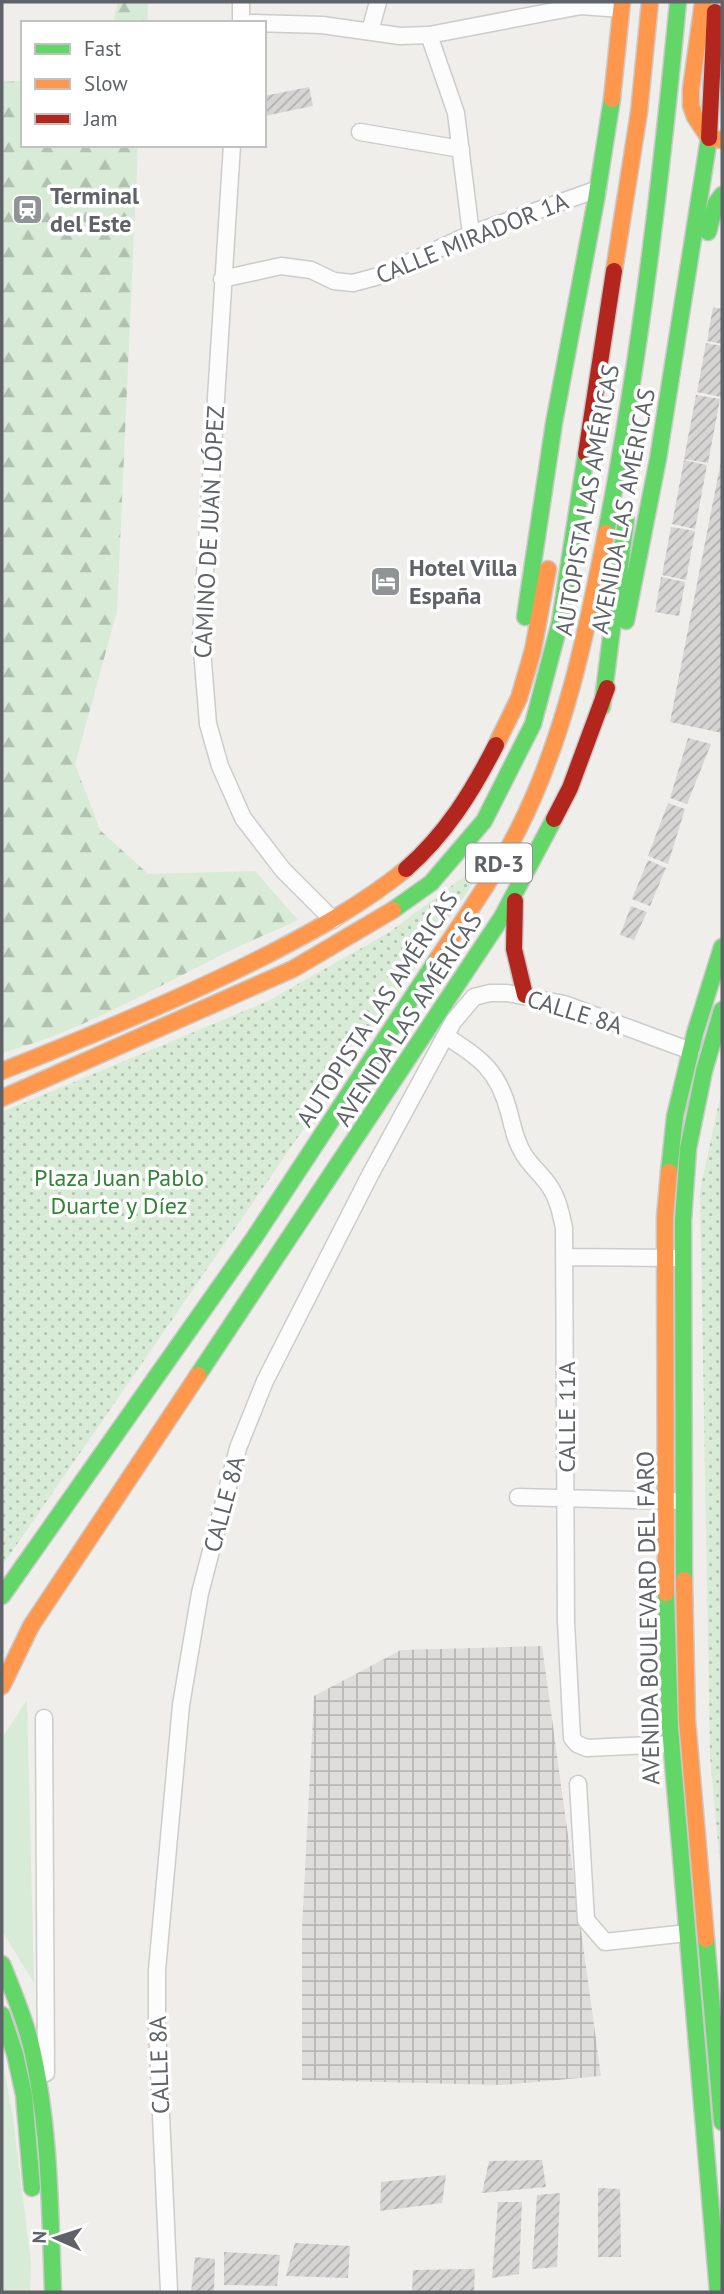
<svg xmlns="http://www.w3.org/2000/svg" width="724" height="2294" viewBox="0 0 724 2294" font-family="'PT Sans',sans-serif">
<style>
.industrial{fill:url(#industrial-grid)}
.grass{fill:#d8ebd6}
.forest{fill:url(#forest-firs)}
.park{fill:url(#park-dots)}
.building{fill:url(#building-hatch)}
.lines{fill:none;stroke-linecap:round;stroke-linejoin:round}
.street-casing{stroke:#cbcccc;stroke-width:19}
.fast-casing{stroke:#cacacb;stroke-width:19}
.slow-casing{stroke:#cacacb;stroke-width:19}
.jam-casing{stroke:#cacacb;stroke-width:19}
.street{stroke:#fdfcfc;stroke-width:16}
.fast{stroke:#63d668;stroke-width:16}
.slow{stroke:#ff974d;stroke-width:16}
.jam{stroke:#b3261e;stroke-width:16}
.labels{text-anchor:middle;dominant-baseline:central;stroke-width:7;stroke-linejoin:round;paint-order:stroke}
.shield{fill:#fff;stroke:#8f9295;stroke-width:2}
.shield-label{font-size:23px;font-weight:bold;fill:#5f6368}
.poi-label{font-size:24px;font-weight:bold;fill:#5f6368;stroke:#fff;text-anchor:start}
.street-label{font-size:24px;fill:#5f6368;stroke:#fff}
.park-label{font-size:24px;fill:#348238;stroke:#fff}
</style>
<defs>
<pattern id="industrial-grid" width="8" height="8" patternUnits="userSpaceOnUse" patternTransform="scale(1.75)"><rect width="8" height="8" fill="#dfddda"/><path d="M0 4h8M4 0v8" fill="none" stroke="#b8b7b5"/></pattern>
<pattern id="forest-firs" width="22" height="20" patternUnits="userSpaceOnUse" patternTransform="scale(1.75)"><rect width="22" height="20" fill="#d8ebd6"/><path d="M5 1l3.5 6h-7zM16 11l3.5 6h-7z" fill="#b2c2b1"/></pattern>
<pattern id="park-dots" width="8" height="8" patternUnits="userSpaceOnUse" patternTransform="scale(1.75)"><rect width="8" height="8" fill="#d8ebd6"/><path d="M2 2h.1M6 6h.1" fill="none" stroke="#b2c2b1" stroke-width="1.8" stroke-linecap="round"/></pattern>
<pattern id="building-hatch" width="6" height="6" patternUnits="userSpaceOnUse" patternTransform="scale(1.75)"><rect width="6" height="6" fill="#d6d5d3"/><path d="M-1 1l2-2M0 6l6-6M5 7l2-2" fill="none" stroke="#b1b0af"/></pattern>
</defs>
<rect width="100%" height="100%" fill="#efeeea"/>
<path class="industrial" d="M542,1646L601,2076L502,2085L302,2080V1928L314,1696L401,1650Z"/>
<path class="grass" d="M27,1700L34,1983L2,1931V1738Z
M2,2057L13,2118L31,2263L30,2292H2Z"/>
<path class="forest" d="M118,2H148L147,23H113Z
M23,81V145H138L117,611L75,764L100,830L148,874L255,871L298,920C275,931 252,940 229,951C155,988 82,1031 2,1053V82Z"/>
<path class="park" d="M492,856L2,1566V1112L268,1001L388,933Z
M722,1088V1885L710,1756L700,1191Z"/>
<path class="building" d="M309,87L313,106L264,116V96Z
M713,307L722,309V344L707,341Z
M706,343L722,346L721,397L697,392Z
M696,395L720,399L708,463L684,459Z
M684,460L707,465L695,529L672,524Z
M721,461H722V733L670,722Z
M671,527L695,531L686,580L662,575Z
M661,577L685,582L679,616L655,612Z
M688,738L711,744L687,804L670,798Z
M668,803L685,809L668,864L648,856Z
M648,860L666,868L650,906L632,899Z
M631,906L647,912L634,940L620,935Z
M542,2160L546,2187L482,2193L489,2161Z
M446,2175L442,2203L380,2211L381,2182Z
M598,2188L620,2189L621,2257H598Z
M560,2193L557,2267L532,2269L537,2195Z
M498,2202H522L519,2274L492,2278Z
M295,2243L350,2246L348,2278L286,2276Z
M224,2252L280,2255L277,2286L224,2285Z
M195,2257L215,2259L214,2292H191Z
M475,2269L474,2292H412L413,2270Z"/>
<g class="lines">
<defs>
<path id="street" d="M241,2V23
M251,23L322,25L400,36L429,35L581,6L621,9
M370,31L378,2
M429,35L456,113L471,234
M360,132L461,149
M232,145L201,637L208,724L220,766L243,818L283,870L333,920
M222,279L281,266L311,270L334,281L353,283L379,276L471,234L598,189
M446,1036C481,1059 498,1070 509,1112C513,1127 515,1140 523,1153C530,1166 543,1175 550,1187C558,1199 561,1214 564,1228L566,1621L572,1738L577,1744L587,1748L671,1744
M565,1257L675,1258
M518,1497L674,1501
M44,1718L46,2073
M578,1784L586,1920L605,1942L687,1933
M169,2292L157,2026V1970L181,1705L200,1593L238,1448L265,1381L370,1175L453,1022L474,997L490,993H507L564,1004L691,1051"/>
<path id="fast" d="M708,232L716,203L722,195
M606,533C640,357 661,180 678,2
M525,617L554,423L596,200L612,99
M626,621L658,459L709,138
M602,707L626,520
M393,910L431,883L484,821L533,724L560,622L586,454
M669,1172L675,1116L695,1033L722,947
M198,1375L502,917L554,819
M684,1580L683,1220L688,1149L704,1071L722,1010
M666,1593L670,1728L718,2292
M2,1596L254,1238L438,958
M706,1939L722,2122
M2,1964C13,1991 24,2017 31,2045C50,2126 50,2210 53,2292
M2,2015L15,2054L24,2095L32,2188"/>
<path id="slow" d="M703,2L691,89V106L695,117L709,138L722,140
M612,99L622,2
M614,271L639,112L650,2
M496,745L519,698L533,650L548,569
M438,958C466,916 495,875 518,830C565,737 586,635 606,533
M2,1071C91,1036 180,999 265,956C314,931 363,904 406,869
M2,1098L293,969L393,910
M684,1580L687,1720L706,1939
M666,1593L665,1217L669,1172
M2,1686L31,1626L198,1375"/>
<path id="jam" d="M709,138L715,12
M586,454L614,271
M554,819L570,788L607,688
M406,869C446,834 472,792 496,745
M515,901L514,949L525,995"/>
</defs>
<use href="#street" class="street-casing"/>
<use href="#fast" class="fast-casing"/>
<use href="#slow" class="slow-casing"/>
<use href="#jam" class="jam-casing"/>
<use href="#street" class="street"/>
<use href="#fast" class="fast"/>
<use href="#slow" class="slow"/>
<use href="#jam" class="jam"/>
</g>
<defs>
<symbol id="station-square" viewBox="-11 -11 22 22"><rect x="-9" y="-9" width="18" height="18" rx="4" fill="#919496" stroke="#fff"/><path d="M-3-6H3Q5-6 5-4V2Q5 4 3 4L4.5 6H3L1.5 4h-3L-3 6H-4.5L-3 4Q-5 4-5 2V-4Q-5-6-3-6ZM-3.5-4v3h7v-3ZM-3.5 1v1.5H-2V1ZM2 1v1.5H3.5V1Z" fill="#fff"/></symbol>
<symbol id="hotel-square" viewBox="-11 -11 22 22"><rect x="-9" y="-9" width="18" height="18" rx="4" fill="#919496" stroke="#fff"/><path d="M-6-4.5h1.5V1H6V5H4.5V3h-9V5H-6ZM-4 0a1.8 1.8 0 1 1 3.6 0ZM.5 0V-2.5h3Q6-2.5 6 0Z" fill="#fff"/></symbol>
</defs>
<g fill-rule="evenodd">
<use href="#station-square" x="10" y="192" width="35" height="35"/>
<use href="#hotel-square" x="368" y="564" width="35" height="35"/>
</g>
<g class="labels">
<rect class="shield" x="466" y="843.5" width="66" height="39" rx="5"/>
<g class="shield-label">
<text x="499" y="863">RD-3</text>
</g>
<g class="poi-label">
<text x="50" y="195">Terminal<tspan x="50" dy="28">del Este</tspan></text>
<text x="409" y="567">Hotel Villa<tspan x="409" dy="28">España</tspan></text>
</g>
<g class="street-label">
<text transform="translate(472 238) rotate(-22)">CALLE MIRADOR 1A</text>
<text transform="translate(587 500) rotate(-80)">AUTOPISTA LAS AMÉRICAS</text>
<text transform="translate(623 511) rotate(-79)">AVENIDA LAS AMÉRICAS</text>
<text transform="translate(209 532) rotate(-87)">CAMINO DE JUAN LÓPEZ</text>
<text transform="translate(377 1009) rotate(-57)">AUTOPISTA LAS AMÉRICAS</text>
<text transform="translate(575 1012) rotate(17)">CALLE 8A</text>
<text transform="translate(408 1019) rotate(-57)">AVENIDA LAS AMÉRICAS</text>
<text transform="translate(566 1417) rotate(-90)">CALLE 11A</text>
<text transform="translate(224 1504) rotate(-75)">CALLE 8A</text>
<text transform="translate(648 1618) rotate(-91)">AVENIDA BOULEVARD DEL FARO</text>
<text transform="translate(159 2065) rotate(-92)">CALLE 8A</text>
</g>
<g class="park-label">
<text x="119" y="1177">Plaza Juan Pablo<tspan x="119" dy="28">Duarte y Díez</tspan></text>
</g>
</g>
<rect width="724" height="2294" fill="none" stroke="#5f6368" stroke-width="7"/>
<rect x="21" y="21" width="245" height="126" fill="#ffffff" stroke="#bfc1c3" stroke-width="2"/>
<rect x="35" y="44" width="35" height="10" fill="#63d668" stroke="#bfc1c3" stroke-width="2"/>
<text x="84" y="56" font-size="21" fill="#5f6368">Fast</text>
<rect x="35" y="79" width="35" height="10" fill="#ff974d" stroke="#bfc1c3" stroke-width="2"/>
<text x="84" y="91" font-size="21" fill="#5f6368">Slow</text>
<rect x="35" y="114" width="35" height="10" fill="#b3261e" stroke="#bfc1c3" stroke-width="2"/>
<text x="84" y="126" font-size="21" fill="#5f6368">Jam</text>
<g transform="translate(56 2238) rotate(273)" stroke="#ffffff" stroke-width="5" paint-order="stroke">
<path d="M0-5L12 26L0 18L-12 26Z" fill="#5f6368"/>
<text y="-10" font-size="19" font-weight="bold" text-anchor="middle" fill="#5f6368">N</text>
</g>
</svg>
